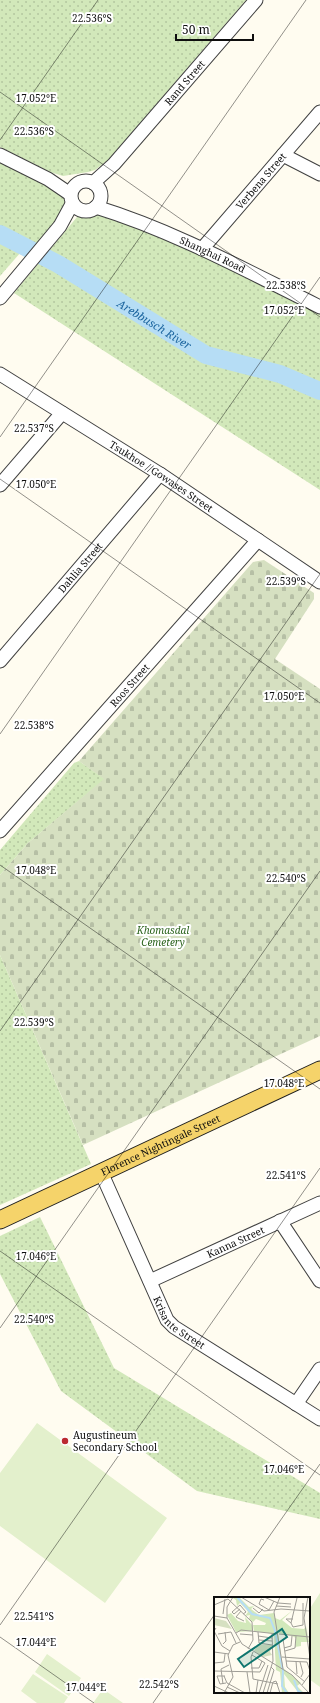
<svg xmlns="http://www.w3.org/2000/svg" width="320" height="1703" viewBox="0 0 320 1703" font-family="'Noto Serif',serif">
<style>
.grass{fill:url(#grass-dots)}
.cemetery{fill:url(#cemetery-stones)}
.pitch{fill:#e3f0cc}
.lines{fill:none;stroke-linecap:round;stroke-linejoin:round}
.river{stroke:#b6ddf5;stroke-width:18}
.minor-casing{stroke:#414141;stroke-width:15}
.major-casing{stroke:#1f1f1f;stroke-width:19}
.minor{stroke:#fff;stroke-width:13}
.major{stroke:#f5d36a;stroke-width:17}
.ticks{fill:none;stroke:#0e0e0e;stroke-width:1;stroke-opacity:0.45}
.poi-dot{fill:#bb2930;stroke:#fff;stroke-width:1.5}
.labels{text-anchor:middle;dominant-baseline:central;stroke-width:4;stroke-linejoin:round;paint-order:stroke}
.street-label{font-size:10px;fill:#0e0e0e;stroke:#fff}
.park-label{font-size:10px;font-style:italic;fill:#2e6520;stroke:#fff}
.poi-label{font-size:10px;fill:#0e0e0e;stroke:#fff;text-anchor:start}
.water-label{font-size:11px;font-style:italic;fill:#1a649e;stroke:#fff}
.inset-river{fill:none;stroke:#b6ddf5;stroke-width:2}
.inset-road{fill:none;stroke:#9f9d96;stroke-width:1}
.view{fill:#0f766e;fill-opacity:0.15;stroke:#0f766e;stroke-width:2}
.inset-edge{fill:none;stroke:#0e0e0e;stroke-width:2}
.ticks-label{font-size:10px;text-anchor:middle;fill:#0e0e0e;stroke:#fff;stroke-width:4;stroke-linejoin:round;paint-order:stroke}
</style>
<defs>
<pattern id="grass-dots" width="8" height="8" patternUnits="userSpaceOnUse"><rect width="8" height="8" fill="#d2e8ba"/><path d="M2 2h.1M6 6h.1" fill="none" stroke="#b3c69f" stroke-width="1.8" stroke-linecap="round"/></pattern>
<pattern id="cemetery-stones" width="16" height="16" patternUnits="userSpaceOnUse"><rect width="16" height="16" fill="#d6e0c1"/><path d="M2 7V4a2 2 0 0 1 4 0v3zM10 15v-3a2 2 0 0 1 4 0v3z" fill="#b6bfa5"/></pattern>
</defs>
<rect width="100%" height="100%" fill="#fffcf0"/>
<path class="grass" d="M0,0H246L108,160L95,170L88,172L63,176L50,172L0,147Z
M0,156L48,179L72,204L36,253L0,234Z
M96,207L320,307V490L14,293L82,211H90Z
M0,237L22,249L21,252L0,276Z
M79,761L105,779L28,843L0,875V850L74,763Z
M0,955L91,1164L0,1205Z
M40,1217L114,1368L320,1493V1519L197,1491L61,1391L0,1274V1236Z"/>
<path class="cemetery" d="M264,560L314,593V599L275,659L320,689V1036L83,1145L0,955V875L28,843L104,779L79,761L253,562Z"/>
<path class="pitch" d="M37,1423L167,1518L105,1603L0,1526V1473Z
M320,1593V1687L309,1679V1610Z
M47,1654L81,1678L69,1696L35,1672Z
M33,1674L68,1697L64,1703H37L21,1691Z
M103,1689L123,1703H93Z"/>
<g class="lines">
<path class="river" id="s1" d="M0,234L58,264L206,355L280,374L320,391"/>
<defs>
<g id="minor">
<path d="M0,155L48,179L70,194"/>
<path d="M283,155L320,174"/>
<circle cx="86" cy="196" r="15"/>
<path id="s2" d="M93,183L114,164L256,0"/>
<path id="s3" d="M96,207C174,231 247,271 320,307"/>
<path id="s4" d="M202,249L320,112"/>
<path d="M0,298L60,226L72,204"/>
<path id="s5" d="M0,374L160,474L320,582"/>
<path d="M0,485L62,413"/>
<path id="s6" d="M0,661L160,474"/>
<path id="s7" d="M0,831L258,540"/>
<path id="s8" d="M101,1172L167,1320L174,1327L320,1419"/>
<path d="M280,1221L320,1281"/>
<path id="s9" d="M150,1281L320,1203"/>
<path d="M296,1404L320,1369"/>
</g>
<g id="major">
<path id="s10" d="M0,1220L320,1070"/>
</g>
</defs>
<use href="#minor" class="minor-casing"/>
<use href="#major" class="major-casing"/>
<use href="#minor" class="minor"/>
<use href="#major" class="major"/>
</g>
<path class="ticks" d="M0,92L320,317M0,140L98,0M0,437L306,0M0,479L320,703M0,734L320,277M0,865L320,1089M0,1031L320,574M0,1251L320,1475M0,1328L320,871M226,1598L320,1464M0,1625L320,1168M0,1637L94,1703M153,1703L215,1614"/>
<circle class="poi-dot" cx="65" cy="1441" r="4"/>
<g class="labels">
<g class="street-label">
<text stroke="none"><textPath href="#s2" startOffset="136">Rand Street</textPath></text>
<text stroke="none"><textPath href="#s4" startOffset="90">Verbena Street</textPath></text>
<text stroke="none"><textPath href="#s3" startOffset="126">Shanghai Road</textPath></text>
<text stroke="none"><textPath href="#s5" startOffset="191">Tsukhoe //Gowases Street</textPath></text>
<text stroke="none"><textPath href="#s6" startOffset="123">Dahlia Street</textPath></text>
<text stroke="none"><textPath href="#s7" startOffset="195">Roos Street</textPath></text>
<text stroke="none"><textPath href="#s10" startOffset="177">Florence Nightingale Street</textPath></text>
<text stroke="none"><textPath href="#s9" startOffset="94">Kanna Street</textPath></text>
<text stroke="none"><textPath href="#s8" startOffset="172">Krisante Street</textPath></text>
</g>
<g class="park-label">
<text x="163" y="930">Khomasdal<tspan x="163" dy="12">Cemetery</tspan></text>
</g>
<g class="poi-label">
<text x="73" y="1435">Augustineum<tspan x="73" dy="12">Secondary School</tspan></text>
</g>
<g class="water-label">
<text stroke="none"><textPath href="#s1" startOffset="179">Arebbusch River</textPath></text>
</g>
</g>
<g transform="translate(214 1597)">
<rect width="96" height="96" fill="#fffcf0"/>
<path d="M17,0L26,1L35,10L40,9L37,12L45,18L60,16L61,21L66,23L79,13L68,23L78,31L90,32L92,29L95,45H87V49L81,50L82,41L78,39L64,36L69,71L87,86L83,89L90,96L84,95L70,77L71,90L75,96H68L66,75L62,73L60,37L40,34L39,28H51L52,26L42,22L39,25L35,22L36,18L31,19L34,15L32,12L26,6L23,9L22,3ZM17,16L24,24L32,26L31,20L38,28L39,34L22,35L13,18Z" fill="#d2e8ba"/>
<path d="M0,21L12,24L18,32L0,28ZM44,47L58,48L56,55L58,58L49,60L40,54Z" fill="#d6e0c1"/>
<path class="inset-river" d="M23,0L38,17L56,21L61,34L69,74L68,89L73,96M80,83L84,94L88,96"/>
<path class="inset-road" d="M19,0L13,10V21L28,47L78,78L95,96M27,0L50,14L67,12M50,0L64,6L77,7M66,0L60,15L69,72M94,0L90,21L96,61M83,1L77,26L79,30L89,28V6M50,3L47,2L45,7L55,13L60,4M0,8L14,2L38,25L39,43L34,52M62,9L77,10M39,11L45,16L49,12M26,12L20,17L18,15L26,8L32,15L29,17M67,12L96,14M27,14L22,20L30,24M9,17L11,2M0,19L13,21M77,26L72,22H79M2,31L0,34L8,49L16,54M44,35L45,46L58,48M22,36L27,33L64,37M4,37L17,35L22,46M26,37L39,38M65,37L96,40M44,39L58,41M69,42L73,70L91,85M45,43L58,44M9,47L12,44L11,35M70,51L77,49L78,39M71,54L81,51L82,39M0,55L15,57M39,55L37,60L39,82L64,87M38,58L51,66M68,60L96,62M72,64L93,65L96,74M82,64L83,77M86,65L89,76L87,80M0,66L10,65L11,57M37,71H45L48,64M0,74L46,75L51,66M33,75L36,96M10,79L13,86L31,96M11,79H3L6,87L12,86M9,87L7,72L15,68M88,88L96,77M0,89L15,96M13,90L26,96M10,96L19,80L14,58L19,48L26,45M42,96L44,83M45,96L54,68M49,96L59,64L58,37M53,96L60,73L57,70M56,96L59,85L62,84L66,96"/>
<path class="view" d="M68,32L73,40L30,70L24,62Z"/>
<rect width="96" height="96" class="inset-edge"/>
</g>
<g class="ticks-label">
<text x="92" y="22">22.536°S</text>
<text x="36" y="102">17.052°E</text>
<text x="34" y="135">22.536°S</text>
<text x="286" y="289">22.538°S</text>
<text x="284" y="314">17.052°E</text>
<text x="34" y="432">22.537°S</text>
<text x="36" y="488">17.050°E</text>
<text x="286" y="585">22.539°S</text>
<text x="284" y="700">17.050°E</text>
<text x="34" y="729">22.538°S</text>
<text x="36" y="874">17.048°E</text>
<text x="286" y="882">22.540°S</text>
<text x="34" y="1026">22.539°S</text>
<text x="284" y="1087">17.048°E</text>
<text x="286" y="1179">22.541°S</text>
<text x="36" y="1260">17.046°E</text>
<text x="34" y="1323">22.540°S</text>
<text x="284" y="1473">17.046°E</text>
<text x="34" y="1620">22.541°S</text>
<text x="36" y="1646">17.044°E</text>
<text x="159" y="1688">22.542°S</text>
<text x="86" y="1691">17.044°E</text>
</g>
<path d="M176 34v6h77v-6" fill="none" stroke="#0e0e0e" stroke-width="2"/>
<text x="182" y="34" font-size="12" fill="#0e0e0e" stroke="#ffffff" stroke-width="3" paint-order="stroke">50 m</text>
</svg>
